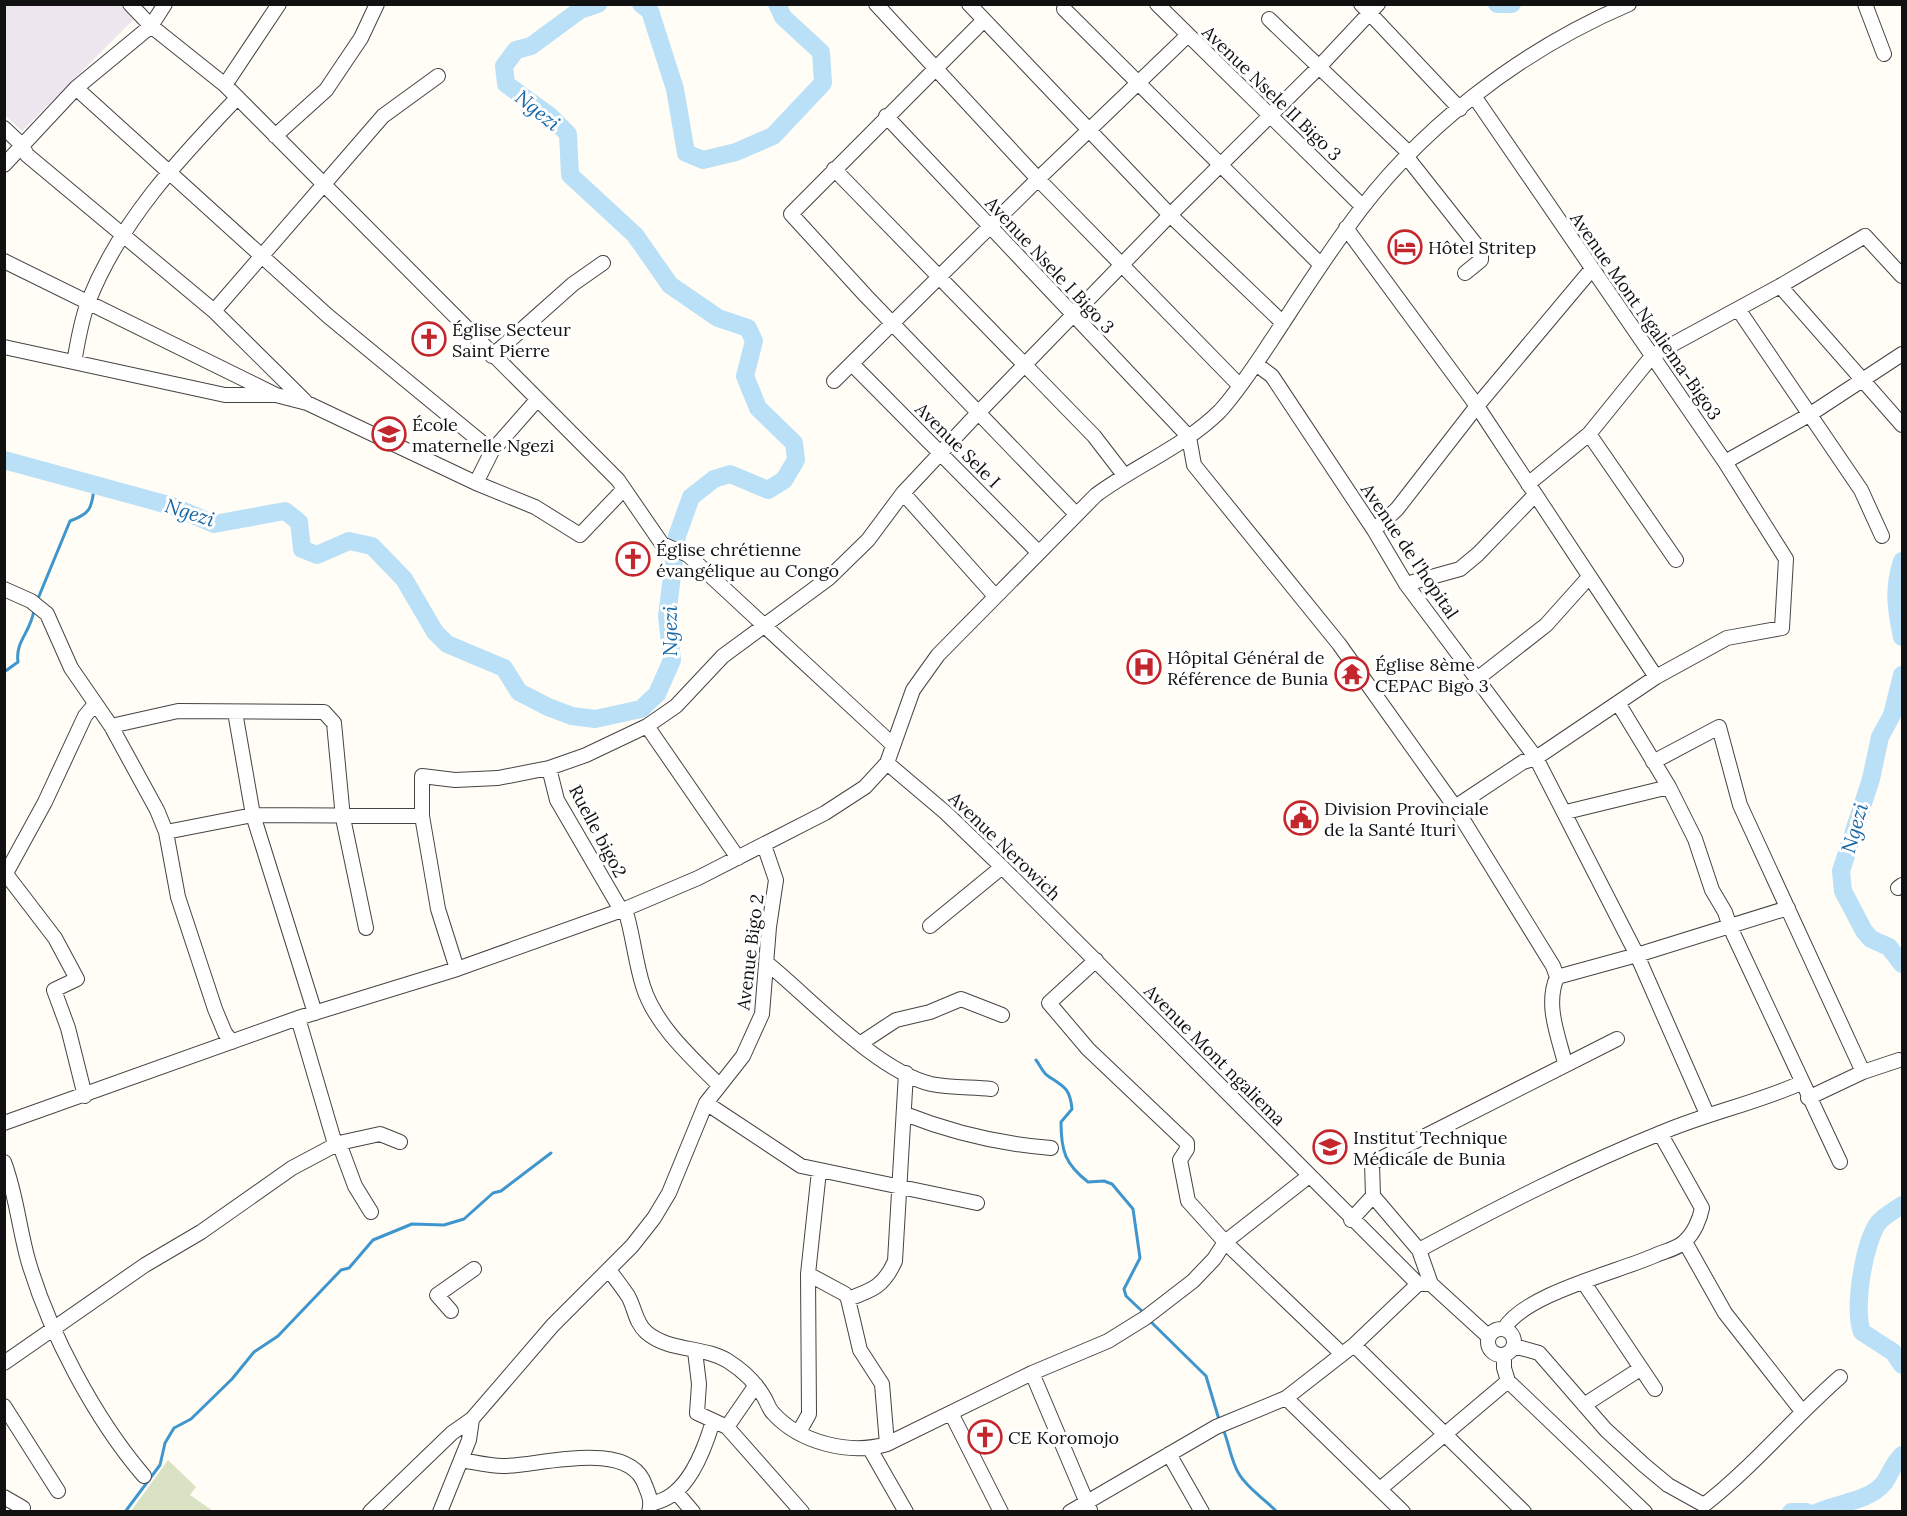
<svg xmlns="http://www.w3.org/2000/svg" width="1907" height="1516" viewBox="0 0 1907 1516" font-family="Lora,serif">
<style>
.industrial{fill:#eee6ef}
.cemetery{fill:#d9e3c4}
.lines{fill:none;stroke-linecap:round;stroke-linejoin:round}
.stream{stroke:#3f96cf;stroke-width:3}
.river{stroke:#b9e0f7;stroke-width:18}
.minor-casing{stroke:#444;stroke-width:16}
.minor{stroke:#fff;stroke-width:14}
.labels{text-anchor:middle;dominant-baseline:central;stroke-width:6;stroke-linejoin:round;paint-order:stroke}
.street-label{font-size:18px;fill:#111;stroke:#fff}
.poi-label{font-size:18px;fill:#111;stroke:#fff;text-anchor:start}
.water-label{font-size:20px;font-style:italic;fill:#1768a6;stroke:#fff}
</style>
<rect width="100%" height="100%" fill="#fffdf5"/>
<path class="industrial" d="M5,4L119,5L134,19L22,131L5,115Z"/>
<path class="cemetery" d="M168,1460L196,1487L190,1495L213,1511H131Z"/>
<g class="lines">
<path class="stream" d="M37,601L70,521C94,512 91,506 95,483
M4,672L18,662C15,641 31,632 34,610
M1036,1060C1040,1065 1043,1073 1048,1076C1064,1087 1070,1088 1072,1109L1061,1122C1061,1151 1065,1164 1088,1182L1104,1181L1112,1184L1133,1209L1140,1258L1124,1289L1126,1296L1143,1312
M1149,1320L1206,1376L1220,1423
M1223,1429C1229,1443 1231,1461 1239,1474C1248,1489 1265,1499 1277,1512
M125,1512L160,1465L165,1443L174,1428L191,1419L232,1379L254,1352L278,1336L341,1270L349,1268L373,1240L412,1224L444,1225L464,1219L493,1193L501,1191L551,1153"/>
<path class="river" d="M641,4L650,11L675,89L686,153L703,160L736,152L773,136L823,83L821,52L783,17L777,4
M1497,4H1512
M4,460L172,506L214,524L285,511L299,522L302,549L317,555L349,541L372,546L404,579L435,632L447,644L504,668L519,692L548,707L572,716L595,719L641,709L657,694L672,660L667,616L677,536L691,497L714,479L730,474L768,490L784,480L796,460L794,443L758,408L745,376L754,341L748,328L718,318L670,285L635,235L570,175L568,134L550,116L506,84L504,66L516,50L531,46L580,10L598,4
M1902,561C1893,588 1896,609 1902,637
M1902,675L1892,715L1880,737L1871,779L1841,871L1843,891L1864,931L1871,939L1889,947L1902,964
M1902,1205C1895,1210 1885,1215 1879,1222C1864,1241 1853,1309 1862,1332L1893,1352L1902,1365
M1791,1512H1807
M1818,1512C1840,1502 1868,1502 1884,1483C1891,1473 1892,1465 1902,1455"/>
<defs>
<path id="minor" d="M130,4L151,26L225,85L618,480L662,544L688,555L892,744
M876,4L1038,179L1240,386
M969,4L1170,215L1283,323
M1157,4L1362,206
M1361,4L1460,109
M1865,4L1884,54
M1064,9L1321,265
M1269,19L1409,153
M984,20L791,214L866,296L1076,514
M225,85L279,4
M76,88L328,316L492,451
M886,116L1189,437L1194,465L1339,644L1455,807L1553,966L1557,977C1545,1005 1558,1035 1565,1063
M4,128L22,145L27,155L214,311L305,401
M275,136L326,90L361,38L377,4
M1406,156L1481,251V260L1465,273
M4,165L76,88L151,26L165,4
M834,169L1094,436L1124,475
M1346,228L1477,406L1656,677
M4,261L276,395L307,403L476,483L535,507L580,535L623,490
M1780,286L1902,425
M1738,309L1861,490L1882,536
M214,311L383,116L438,76
M4,347L225,395H274
M492,356L573,284L603,263
M74,362C78,342 81,319 89,300C121,220 179,159 237,98
M852,364L1038,552
M1256,364L1272,376L1374,530L1406,584L1536,758L1637,955L1707,1114
M834,381L1038,179L1188,35
M1589,434L1676,560
M1725,462L1809,415L1902,354
M476,483L492,451L536,401
M1528,484L1589,434L1653,355L1780,286L1865,236L1902,276
M903,493L995,596
M1374,530L1397,509L1477,406L1591,270
M1406,584L1460,569L1478,554L1535,495
M4,589L31,601L47,614L71,668L111,726L157,810L166,832L178,897L215,1009L225,1033L232,1042
M1477,679L1546,625L1589,577
M1618,703L1669,787L1695,839L1712,890L1725,912L1730,927L1840,1162
M235,712L253,815L315,1013
M111,726L178,711L324,712L334,723L343,818L366,928
M647,726L738,858
M1653,762L1719,727L1740,805L1863,1072
M887,763L946,813L1002,867L1418,1284H1431L1489,1337
M549,768L557,800L621,910
M1455,807L1523,762L1536,758L1656,677L1727,638L1782,628L1786,559L1725,462L1474,96
M1566,812L1669,787
M166,832L253,815L422,816
M6,874L55,938L77,979L54,990L68,1028L85,1096
M4,877L45,802L85,716L95,704
M1898,888L1902,885
M625,909C633,934 635,961 643,986C655,1025 691,1057 719,1085
M930,926L1002,867
M1096,960L1049,1003L1088,1049L1187,1143V1149L1180,1160L1188,1201L1225,1242L1342,1354
M768,964C811,999 877,1071 931,1084C950,1088 972,1087 991,1089
M457,969L438,909L422,816V776L455,780L498,778L549,768L586,755L647,726L676,706L723,656L829,578L868,540L903,493L978,413L1170,215L1319,67L1378,4
M1557,977L1637,955L1788,908
M298,1018L335,1144
M861,1043L896,1020L930,1012L961,999L1002,1015
M1808,1098L1863,1072L1899,1060
M706,1103L801,1166L977,1203
M905,1114C953,1133 1000,1144 1051,1148
M4,1123L298,1018L457,969L625,909L698,878L825,813L865,787L887,763L913,690L938,655L1096,495C1135,466 1185,446 1220,411C1239,390 1255,365 1271,341C1296,303 1320,265 1347,228C1416,130 1519,51 1629,4
M339,1143L355,1186L371,1212
M4,1162C16,1193 19,1228 28,1260C49,1332 95,1419 144,1476
M819,1171L808,1274L845,1294L848,1299L860,1350L882,1384L887,1444
M1373,1196L1419,1250L1431,1284
M1351,1220L1373,1196L1372,1163L1617,1039
M1685,1242L1725,1313L1801,1410
M1419,1250C1499,1207 1578,1166 1663,1132C1708,1113 1756,1103 1801,1083
M609,1270C615,1278 622,1287 628,1296C635,1308 635,1322 646,1332C669,1352 704,1346 728,1361C742,1370 756,1383 764,1397C767,1402 769,1409 773,1413C800,1443 850,1455 887,1444L1032,1373L1108,1341L1145,1318L1193,1281L1214,1259L1225,1242L1309,1176
M1584,1283L1655,1389
M848,1299C873,1290 884,1286 895,1261L906,1073
M451,1311L437,1295L474,1269
M1488 1342a13 13 0 1 1 26 0a13 13 0 1 1-26 0Z
M1504,1329C1524,1294 1618,1272 1656,1255C1665,1251 1679,1248 1685,1241C1694,1233 1700,1219 1702,1208L1660,1133
M1354,1345L1524,1512
M1514,1346L1539,1353L1606,1430L1644,1465L1668,1485L1704,1505C1753,1467 1793,1418 1840,1377
M695,1351L699,1384L697,1413L727,1427L802,1512
M4,1363L145,1265L201,1232L292,1168L339,1143L380,1134L400,1142
M1032,1373L1090,1510
M1508,1381L1645,1512
M1286,1398L1403,1512
M1584,1405L1640,1369
M4,1406L58,1491
M951,1413L1001,1512
M727,1427L756,1385
M799,1432L809,1414L808,1274
M870,1449L906,1512
M1169,1454L1202,1512
M461,1460C474,1462 489,1466 503,1466C539,1466 629,1438 645,1485C649,1495 652,1501 649,1512
M1380,1489L1508,1381L1504,1368V1355
M676,1492L693,1512
M4,1497L23,1508
M652,1503C687,1498 704,1451 713,1421
M370,1512L452,1433L472,1419L553,1325L632,1246L654,1218L669,1193L706,1103L743,1056L762,1014L769,927L776,880L764,845
M440,1512L469,1440L472,1419
M1070,1512L1216,1427L1286,1398L1354,1345L1418,1284"/>
</defs>
<use href="#minor" class="minor-casing"/>
<use href="#minor" class="minor"/>
</g>
<defs>
<symbol id="hotel-ring" viewBox="-11 -11 22 22"><circle r="9.5" fill="#fff" stroke="#c4262e" stroke-width="1.5"/><path d="M-6-4.5h1.5V1H6V5H4.5V3h-9V5H-6ZM-4 0a1.8 1.8 0 1 1 3.6 0ZM.5 0V-2.5h3Q6-2.5 6 0Z" fill="#c4262e"/></symbol>
<symbol id="church-ring" viewBox="-11 -11 22 22"><circle r="9.5" fill="#fff" stroke="#c4262e" stroke-width="1.5"/><path d="M-1.2-6h2.4v3.5h3.3v2.4h-3.3V6h-2.4V-.1h-3.3v-2.4h3.3Z" fill="#c4262e"/></symbol>
<symbol id="school-ring" viewBox="-11 -11 22 22"><circle r="9.5" fill="#fff" stroke="#c4262e" stroke-width="1.5"/><path d="M0-5L7-2L0 1L-7-2ZM-4 1L0 2.5L4 1V4Q0 6-4 4Z" fill="#c4262e"/></symbol>
<symbol id="hospital-ring" viewBox="-11 -11 22 22"><circle r="9.5" fill="#fff" stroke="#c4262e" stroke-width="1.5"/><path d="M-5-5h3v3.5h4V-5h3V5h-3V1.5h-4V5h-3Z" fill="#c4262e"/></symbol>
<symbol id="temple-ring" viewBox="-11 -11 22 22"><circle r="9.5" fill="#fff" stroke="#c4262e" stroke-width="1.5"/><path d="M0-6L5-2H3V0L6.5 2.5H4V6H1.5V3h-3V6H-4V2.5H-6.5L-3 0V-2H-5Z" fill="#c4262e"/></symbol>
<symbol id="civic-ring" viewBox="-11 -11 22 22"><circle r="9.5" fill="#fff" stroke="#c4262e" stroke-width="1.5"/><path d="M-.6-6.5H3V-4.5H.6V-3L4-1V1h2V6H-6V1h2V-1L-.6-3ZM-1.2 2.5V6h2.4V2.5Z" fill="#c4262e"/></symbol>
</defs>
<g fill-rule="evenodd">
<use href="#hotel-ring" x="1386" y="228" width="38" height="38"/>
<use href="#church-ring" x="410" y="320" width="38" height="38"/>
<use href="#school-ring" x="370" y="415" width="38" height="38"/>
<use href="#church-ring" x="614" y="540" width="38" height="38"/>
<use href="#hospital-ring" x="1125" y="648" width="38" height="38"/>
<use href="#temple-ring" x="1333" y="655" width="38" height="38"/>
<use href="#civic-ring" x="1282" y="799" width="38" height="38"/>
<use href="#school-ring" x="1311" y="1128" width="38" height="38"/>
<use href="#church-ring" x="966" y="1418" width="38" height="38"/>
</g>
<g class="labels">
<g class="street-label">
<text transform="translate(1272 93) rotate(44)">Avenue Nsele II Bigo 3</text>
<text transform="translate(1050 265) rotate(47)">Avenue Nsele I Bigo 3</text>
<text transform="translate(1646 316) rotate(55)">Avenue Mont Ngaliema-Bigo3</text>
<text transform="translate(958 445) rotate(45)">Avenue Sele I</text>
<text transform="translate(1410 551) rotate(56)">Avenue de l'hopital</text>
<text transform="translate(598 831) rotate(62)">Ruelle bigo2</text>
<text transform="translate(1005 846) rotate(44)">Avenue Nerowich</text>
<text transform="translate(750 952) rotate(-83)">Avenue Bigo 2</text>
<text transform="translate(1215 1055) rotate(45)">Avenue Mont ngaliema</text>
</g>
<g class="poi-label">
<text x="1428" y="247">Hôtel Stritep</text>
<text x="452" y="329">Église Secteur<tspan x="452" dy="21">Saint Pierre</tspan></text>
<text x="412" y="424">École<tspan x="412" dy="21">maternelle Ngezi</tspan></text>
<text x="656" y="549">Église chrétienne<tspan x="656" dy="21">évangélique au Congo</tspan></text>
<text x="1167" y="657">Hôpital Général de<tspan x="1167" dy="21">Référence de Bunia</tspan></text>
<text x="1375" y="664">Église 8ème<tspan x="1375" dy="21">CEPAC Bigo 3</tspan></text>
<text x="1324" y="808">Division Provinciale<tspan x="1324" dy="21">de la Santé Ituri</tspan></text>
<text x="1353" y="1137">Institut Technique<tspan x="1353" dy="21">Médicale de Bunia</tspan></text>
<text x="1008" y="1437">CE Koromojo</text>
</g>
<g class="water-label">
<text transform="translate(538 110) rotate(39)">Ngezi</text>
<text transform="translate(190 512) rotate(18)">Ngezi</text>
<text transform="translate(669 631) rotate(-90)">Ngezi</text>
<text transform="translate(1854 828) rotate(-74)">Ngezi</text>
</g>
</g>
<rect width="1907" height="1516" fill="none" stroke="#111111" stroke-width="12"/>
</svg>
